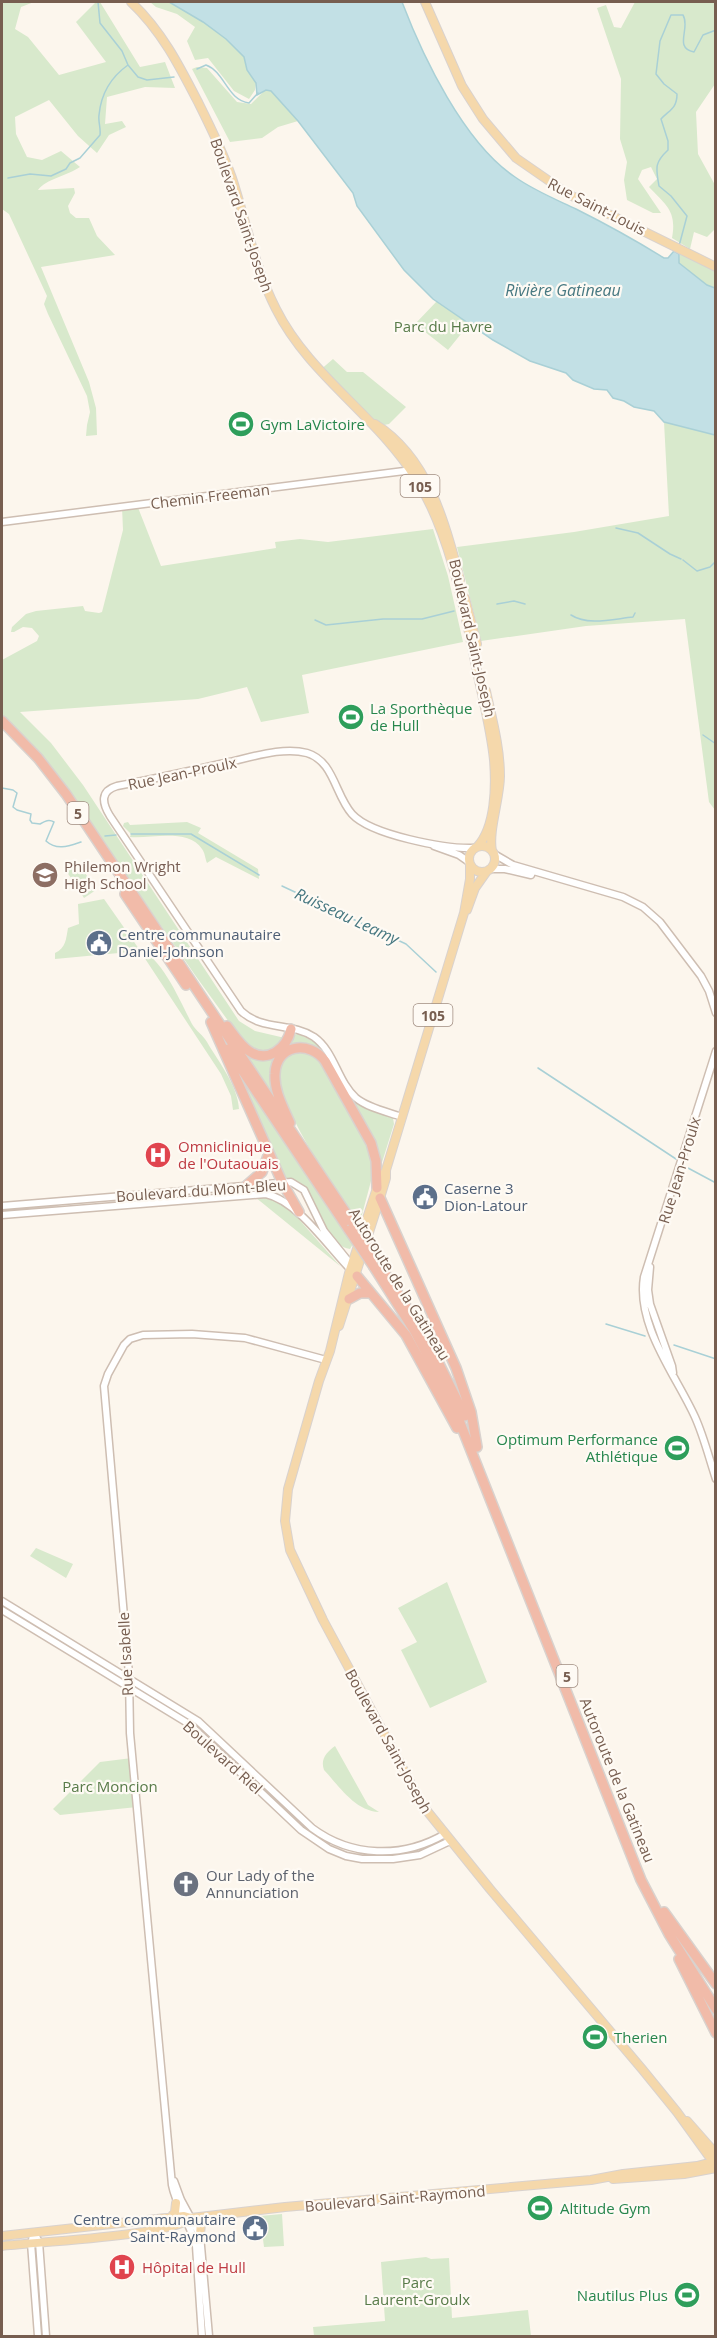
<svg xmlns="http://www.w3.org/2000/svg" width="717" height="2338" viewBox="0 0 717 2338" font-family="'Open Sans',sans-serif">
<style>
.green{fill:#d8e9cc}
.water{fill:#c2e0e5;stroke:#a9d0d6;stroke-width:1.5}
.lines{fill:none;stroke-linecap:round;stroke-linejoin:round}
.stream{stroke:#a9d0d6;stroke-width:1.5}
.minor-casing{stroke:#cebeb2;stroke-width:9}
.major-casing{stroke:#d9d2ce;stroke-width:10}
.highway-casing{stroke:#d9d2ce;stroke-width:12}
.minor{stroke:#fff;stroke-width:6}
.major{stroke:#f5d8ab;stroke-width:8}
.highway{stroke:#f1bba9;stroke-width:9}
.highway-bridge-casing{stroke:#d9d2ce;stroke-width:12;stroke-linecap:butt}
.highway-bridge{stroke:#f1bba9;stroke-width:9}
.labels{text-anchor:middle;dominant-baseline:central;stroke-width:4.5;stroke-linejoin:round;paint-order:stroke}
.shield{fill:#fefaf4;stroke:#a08d81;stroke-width:1.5}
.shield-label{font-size:14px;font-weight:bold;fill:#775e50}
.street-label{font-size:15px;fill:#775e50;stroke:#fefaf4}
.park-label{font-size:15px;fill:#587b49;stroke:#fefaf4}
.leisure-label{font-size:15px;fill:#27864d;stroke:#fefaf4;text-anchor:start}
.education-label{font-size:15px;fill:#785e54;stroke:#fefaf4;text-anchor:start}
.service-label{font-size:15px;fill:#4e5e75;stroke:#fefaf4;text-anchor:start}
.health-label{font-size:15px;fill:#be3a42;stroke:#fefaf4;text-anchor:start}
.worship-label{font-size:15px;fill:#5b616d;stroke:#fefaf4;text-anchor:start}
.water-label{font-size:16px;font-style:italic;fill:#477881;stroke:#fefaf4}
</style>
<rect width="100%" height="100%" fill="#fcf6ed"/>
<path class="green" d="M2,2H34L21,7L15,29L28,37L59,75L106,62L76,22L96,2H100L140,67L165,62L175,88L145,87L107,97L105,124L122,121L126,127L109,135L97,153L78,136L49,100L15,117L16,134L27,157L42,160L61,151L80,167C67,176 46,179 38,190L74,188L75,193L68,206L70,213L76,218H89L97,236L115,255L41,267L89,382L96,408L97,435L86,436L87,425L90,412L87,396L48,314L44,304L47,296L9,214L2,209Z
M150,2C156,2 164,0 169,2C184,5 238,45 245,58C250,68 248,73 256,83L255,90L249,99L234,91L208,58L195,60L187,41L195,27L177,14L156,7Z
M635,2H715V84L696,112L698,154L715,185V229L707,237L694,232L690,249L672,238C677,211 666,205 649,187L657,179L651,167L642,170L638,179L661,213H653L627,200L624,180L627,162L620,139L621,79L597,8L606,5L614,27L621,28Z
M197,67L207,68L237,102L251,104L265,90L271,91L298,121L278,127L262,138L230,142L192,69Z
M680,251L715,269V288L707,285L679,263Z
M437,301L469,324L448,350L415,324Z
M333,359L347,372H363L406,407L389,424L379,426L319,371Z
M664,422L715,435V810L709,802L685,619L586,626L481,641L457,547L574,532L669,516Z
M137,505L161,566L276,548L275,542L300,539L328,542L433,529L448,576L463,642L302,675L309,713L261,722L247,687L198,699L20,712L51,743L83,785L239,1021L255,1031L285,1038L273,1050L262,1052L252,1050L242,1040L195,975L52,768L2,715V660L37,641L39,636L32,628L23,627L14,632H11L12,627L26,614L36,611L83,606L85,611L99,613L102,612L123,530L122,507Z
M128,822L130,825L187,822L201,828L198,833L258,869L259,879L216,857L207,863C205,858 205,853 202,849C188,828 151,839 130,837L131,834L123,826L124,823Z
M78,862L96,890L84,898L65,869Z
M104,899L139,949C162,957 181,1003 192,1024C196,1031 203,1035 207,1042C218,1061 238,1086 239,1109L233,1110L231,1096L221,1074L140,951L55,959V953C66,948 66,939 68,928L79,924L78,904Z
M298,1034L315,1042L326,1055L313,1047L278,1056L277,1098L274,1099L244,1055L247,1052L263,1058L293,1035Z
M307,1051L319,1058L363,1135L371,1154V1181L359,1226C342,1199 262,1087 282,1061C289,1052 297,1052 307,1051Z
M233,1065L353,1244L350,1249C315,1242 320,1176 283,1179Z
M351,1098L361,1106L393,1118L394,1124L379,1172Z
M255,1197L275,1199L289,1208L340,1266Z
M36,1548L73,1564L66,1578L30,1556Z
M447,1582L487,1682L430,1708L401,1650L417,1642L398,1608Z
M335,1746L368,1805L379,1812C355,1811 339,1786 324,1770C320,1759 327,1752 335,1746Z
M132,1758L137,1807L60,1815L53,1809L100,1762Z
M282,2214L284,2246L264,2247L260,2216Z
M426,2257L431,2259L449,2258L452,2318L528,2310L531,2336H314L313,2327L385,2321L381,2262Z"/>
<path class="water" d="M169,2H402C423,57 464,143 515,177C533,190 555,199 576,209C606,224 635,240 664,258H668L674,251L679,254V263L707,285L715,288V435L664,422L654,411L634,407L624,401L613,398L607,390L594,389L573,380L566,373L530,361L493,340L433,299L404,270L357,206L353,193L298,121L271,91L266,90L257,95L256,83L247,70L244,57L226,39L203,22Z"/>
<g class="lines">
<path class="stream" d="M98,2L100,23L122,51L128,65L138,77L147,80L174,77
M197,69L206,65C225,72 227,100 249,103L258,93
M8,178L30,174L51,176L66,169L70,163L80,158L100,135C101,128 98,122 99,115C101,94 111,77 128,65
M679,246L687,216L671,196L659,186C656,168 654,163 668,150V141L661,119C669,110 677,109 677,94L664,84L656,74L660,41L671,15H683C691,28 673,48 694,52L703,35L716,30
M616,528L638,533L670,554L681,559
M683,560L697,571L710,567L716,561
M497,604L514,601L525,604
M571,615C588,626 613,619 633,617L635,613
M315,620L326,625L383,619H422L454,611
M703,735L716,744
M2,788L13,790L17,793L13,807L17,810L31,814L30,820L32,823L40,824C45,821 49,819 54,822L46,841C57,851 69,846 81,842
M131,834H191L259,875
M105,836L116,835
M282,886L406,944L436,972
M538,1068L676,1159
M688,1168L716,1183
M606,1324L645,1336
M674,1345L716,1359"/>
<defs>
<path id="minor" d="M2,522L412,470
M434,846L459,855L469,862
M494,854L513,865L623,897L643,907L660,922L701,976L709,991L716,1013
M490,869H505L531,875
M716,1051L644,1277C636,1326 676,1375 695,1417C704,1437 709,1458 716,1479
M402,1117C388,1112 368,1108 356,1098C337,1081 335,1052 314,1037C291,1022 262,1031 241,1011L110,816C102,803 100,791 117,786C153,779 189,771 225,763C250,758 282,746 307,753C334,761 335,795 352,814C371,835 445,849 474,848
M2,1206L291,1182L304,1190L324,1231L353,1267
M2,1215L266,1194C298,1201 329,1248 352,1271
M650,1267L648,1290L650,1304L672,1366L673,1373
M2,1601L198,1721L312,1828C351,1857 402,1859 445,1834
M2,1610L189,1724L301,1830L329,1849L346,1856L362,1859H393L420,1855L450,1841
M174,2181L181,2200L200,2235L209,2336
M34,2233L39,2242L46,2336
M34,2233L31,2243L38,2336
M202,2336L196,2246C191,2224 176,2207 172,2185L130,1733L129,1674L104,1386L108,1374L124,1345L130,1339L143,1335L192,1334L245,1338L326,1360"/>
<path id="major" d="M131,2C162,31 180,67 199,104C211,128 223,152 232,178C246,221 255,268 276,309C309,375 375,414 415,477C450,532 464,608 477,671C483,700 491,730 494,760C496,785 496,827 477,847
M425,2L462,86L483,119L516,158L568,194L716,267
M375,424C428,457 446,524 460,580
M465,598L477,644
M486,691C492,719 500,747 500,776C500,798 488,831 492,851
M469 859a13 13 0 1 1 26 0a13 13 0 1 1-26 0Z
M467,910L475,888L487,871
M386,1170L377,1188L349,1273L330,1351L319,1381L288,1489L285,1521L290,1550L323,1620L423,1806L490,1889L642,2069L677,2112L716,2166
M339,1326L380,1198L386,1178V1170L464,913L470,879V865
M687,2121L716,2154
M613,2179L684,2174L716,2168
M169,2220L175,2212L176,2203
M200,2235L201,2222L210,2216
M2,2236L184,2216L191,2218L285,2207L591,2180L623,2174L697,2166L716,2161
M2,2246C35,2242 171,2236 191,2218"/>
<path id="highway" d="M2,721L38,758L66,794L352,1222
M125,894L186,985
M211,1022L282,1182L299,1212
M227,1026C234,1035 240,1045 249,1051C268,1064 287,1048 291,1029
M228,1049L349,1230
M290,1123C283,1107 274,1091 275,1074C276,1044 310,1040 325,1061L371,1143L376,1161L377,1188
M247,1185L262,1172L269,1153
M380,1198L456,1368L471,1412L477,1447
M376,1259L426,1338L465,1416
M374,1267L414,1330L451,1400L641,1880L669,1934L716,2009
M357,1276L406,1335L457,1428
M349,1299L360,1293H371
M664,1912L716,1984
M679,1959L716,2033"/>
</defs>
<use href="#minor" class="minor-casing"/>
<use href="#major" class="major-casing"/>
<use href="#highway" class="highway-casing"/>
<use href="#minor" class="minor"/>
<use href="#major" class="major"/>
<use href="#highway" class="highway"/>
<defs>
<path id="highway-bridge" d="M352,1222L376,1259
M349,1230L374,1267"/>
</defs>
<use href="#highway-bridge" class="highway-bridge-casing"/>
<use href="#highway-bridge" class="highway-bridge"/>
</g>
<defs>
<symbol id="stadium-disc" viewBox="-11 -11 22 22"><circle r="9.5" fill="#2e9e5b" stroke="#fefaf4"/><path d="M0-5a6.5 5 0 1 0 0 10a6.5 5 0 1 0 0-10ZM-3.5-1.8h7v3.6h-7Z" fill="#fff"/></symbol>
<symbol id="school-disc" viewBox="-11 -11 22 22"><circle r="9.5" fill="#8d6e63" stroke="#fefaf4"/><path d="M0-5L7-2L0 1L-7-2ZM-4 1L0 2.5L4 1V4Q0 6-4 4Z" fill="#fff"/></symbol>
<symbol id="civic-disc" viewBox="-11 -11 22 22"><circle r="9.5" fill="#5c6f8a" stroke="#fefaf4"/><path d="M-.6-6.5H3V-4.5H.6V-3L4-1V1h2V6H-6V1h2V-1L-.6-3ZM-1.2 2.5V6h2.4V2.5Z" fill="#fff"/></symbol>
<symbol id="hospital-disc" viewBox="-11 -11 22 22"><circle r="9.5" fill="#e0444e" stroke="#fefaf4"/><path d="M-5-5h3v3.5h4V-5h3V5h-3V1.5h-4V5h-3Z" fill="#fff"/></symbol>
<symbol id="church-disc" viewBox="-11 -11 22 22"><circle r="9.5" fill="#6b7280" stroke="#fefaf4"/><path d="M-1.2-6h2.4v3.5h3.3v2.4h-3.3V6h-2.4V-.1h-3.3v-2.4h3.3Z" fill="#fff"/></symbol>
</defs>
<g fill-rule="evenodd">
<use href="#stadium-disc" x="226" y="409" width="30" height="30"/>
<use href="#stadium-disc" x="336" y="702" width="30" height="30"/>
<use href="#school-disc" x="30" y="860" width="30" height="30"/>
<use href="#civic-disc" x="84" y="928" width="30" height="30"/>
<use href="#hospital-disc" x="143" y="1140" width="30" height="30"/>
<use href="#civic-disc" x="410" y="1182" width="30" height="30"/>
<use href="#stadium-disc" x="662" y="1433" width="30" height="30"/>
<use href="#church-disc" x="171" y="1869" width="30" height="30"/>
<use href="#stadium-disc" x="580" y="2022" width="30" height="30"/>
<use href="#stadium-disc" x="525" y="2193" width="30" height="30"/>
<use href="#civic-disc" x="240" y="2213" width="30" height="30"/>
<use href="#hospital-disc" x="107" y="2252" width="30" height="30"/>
<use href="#stadium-disc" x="672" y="2280" width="30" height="30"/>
</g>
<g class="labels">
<g class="shield">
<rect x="400.5" y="475" width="39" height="22" rx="4.5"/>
<rect x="67.5" y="802" width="21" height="22" rx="4.5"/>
<rect x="413.5" y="1004" width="39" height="22" rx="4.5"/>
<rect x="556.5" y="1665" width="21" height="22" rx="4.5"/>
</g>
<g class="shield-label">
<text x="420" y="486">105</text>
<text x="78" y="813">5</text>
<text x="433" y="1015">105</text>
<text x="567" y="1676">5</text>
</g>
<g class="street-label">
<text transform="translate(597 206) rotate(27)">Rue Saint-Louis</text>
<text transform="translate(242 215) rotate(71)">Boulevard Saint-Joseph</text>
<text transform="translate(210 496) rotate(-7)">Chemin Freeman</text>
<text transform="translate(473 638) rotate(77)">Boulevard Saint-Joseph</text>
<text transform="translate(182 773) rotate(-12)">Rue Jean-Proulx</text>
<text transform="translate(679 1170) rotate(-73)">Rue Jean-Proulx</text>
<text transform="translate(201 1190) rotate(-4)">Boulevard du Mont-Bleu</text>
<text transform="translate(400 1284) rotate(58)">Autoroute de la Gatineau</text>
<text transform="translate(125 1654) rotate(-93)">Rue Isabelle</text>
<text transform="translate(389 1741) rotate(61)">Boulevard Saint-Joseph</text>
<text transform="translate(223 1757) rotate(42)">Boulevard Riel</text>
<text transform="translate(618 1780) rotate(68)">Autoroute de la Gatineau</text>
<text transform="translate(395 2198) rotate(-5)">Boulevard Saint-Raymond</text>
</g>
<g class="park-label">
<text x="443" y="326">Parc du Havre</text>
<text x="110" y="1786">Parc Moncion</text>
<text x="417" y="2282">Parc<tspan x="417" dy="17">Laurent-Groulx</tspan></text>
</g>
<g class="leisure-label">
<text x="260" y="424">Gym LaVictoire</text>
<text x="370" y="708">La Sporthèque<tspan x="370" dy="17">de Hull</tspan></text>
<text x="658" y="1439" text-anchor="end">Optimum Performance<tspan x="658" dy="17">Athlétique</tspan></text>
<text x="614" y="2037">Therien</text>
<text x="560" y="2208">Altitude Gym</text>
<text x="668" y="2295" text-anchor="end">Nautilus Plus</text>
</g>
<g class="education-label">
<text x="64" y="866">Philemon Wright<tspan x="64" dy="17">High School</tspan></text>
</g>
<g class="service-label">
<text x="118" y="934">Centre communautaire<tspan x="118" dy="17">Daniel-Johnson</tspan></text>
<text x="444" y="1188">Caserne 3<tspan x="444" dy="17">Dion-Latour</tspan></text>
<text x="236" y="2219" text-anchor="end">Centre communautaire<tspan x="236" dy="17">Saint-Raymond</tspan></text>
</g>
<g class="health-label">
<text x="178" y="1146">Omniclinique<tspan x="178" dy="17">de l'Outaouais</tspan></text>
<text x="142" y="2267">Hôpital de Hull</text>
</g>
<g class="worship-label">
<text x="206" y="1875">Our Lady of the<tspan x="206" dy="17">Annunciation</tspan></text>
</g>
<g class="water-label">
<text x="563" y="290">Rivière Gatineau</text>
<text transform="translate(347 916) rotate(25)">Ruisseau Leamy</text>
</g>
</g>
<rect width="717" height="2338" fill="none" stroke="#775e50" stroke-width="6"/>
</svg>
